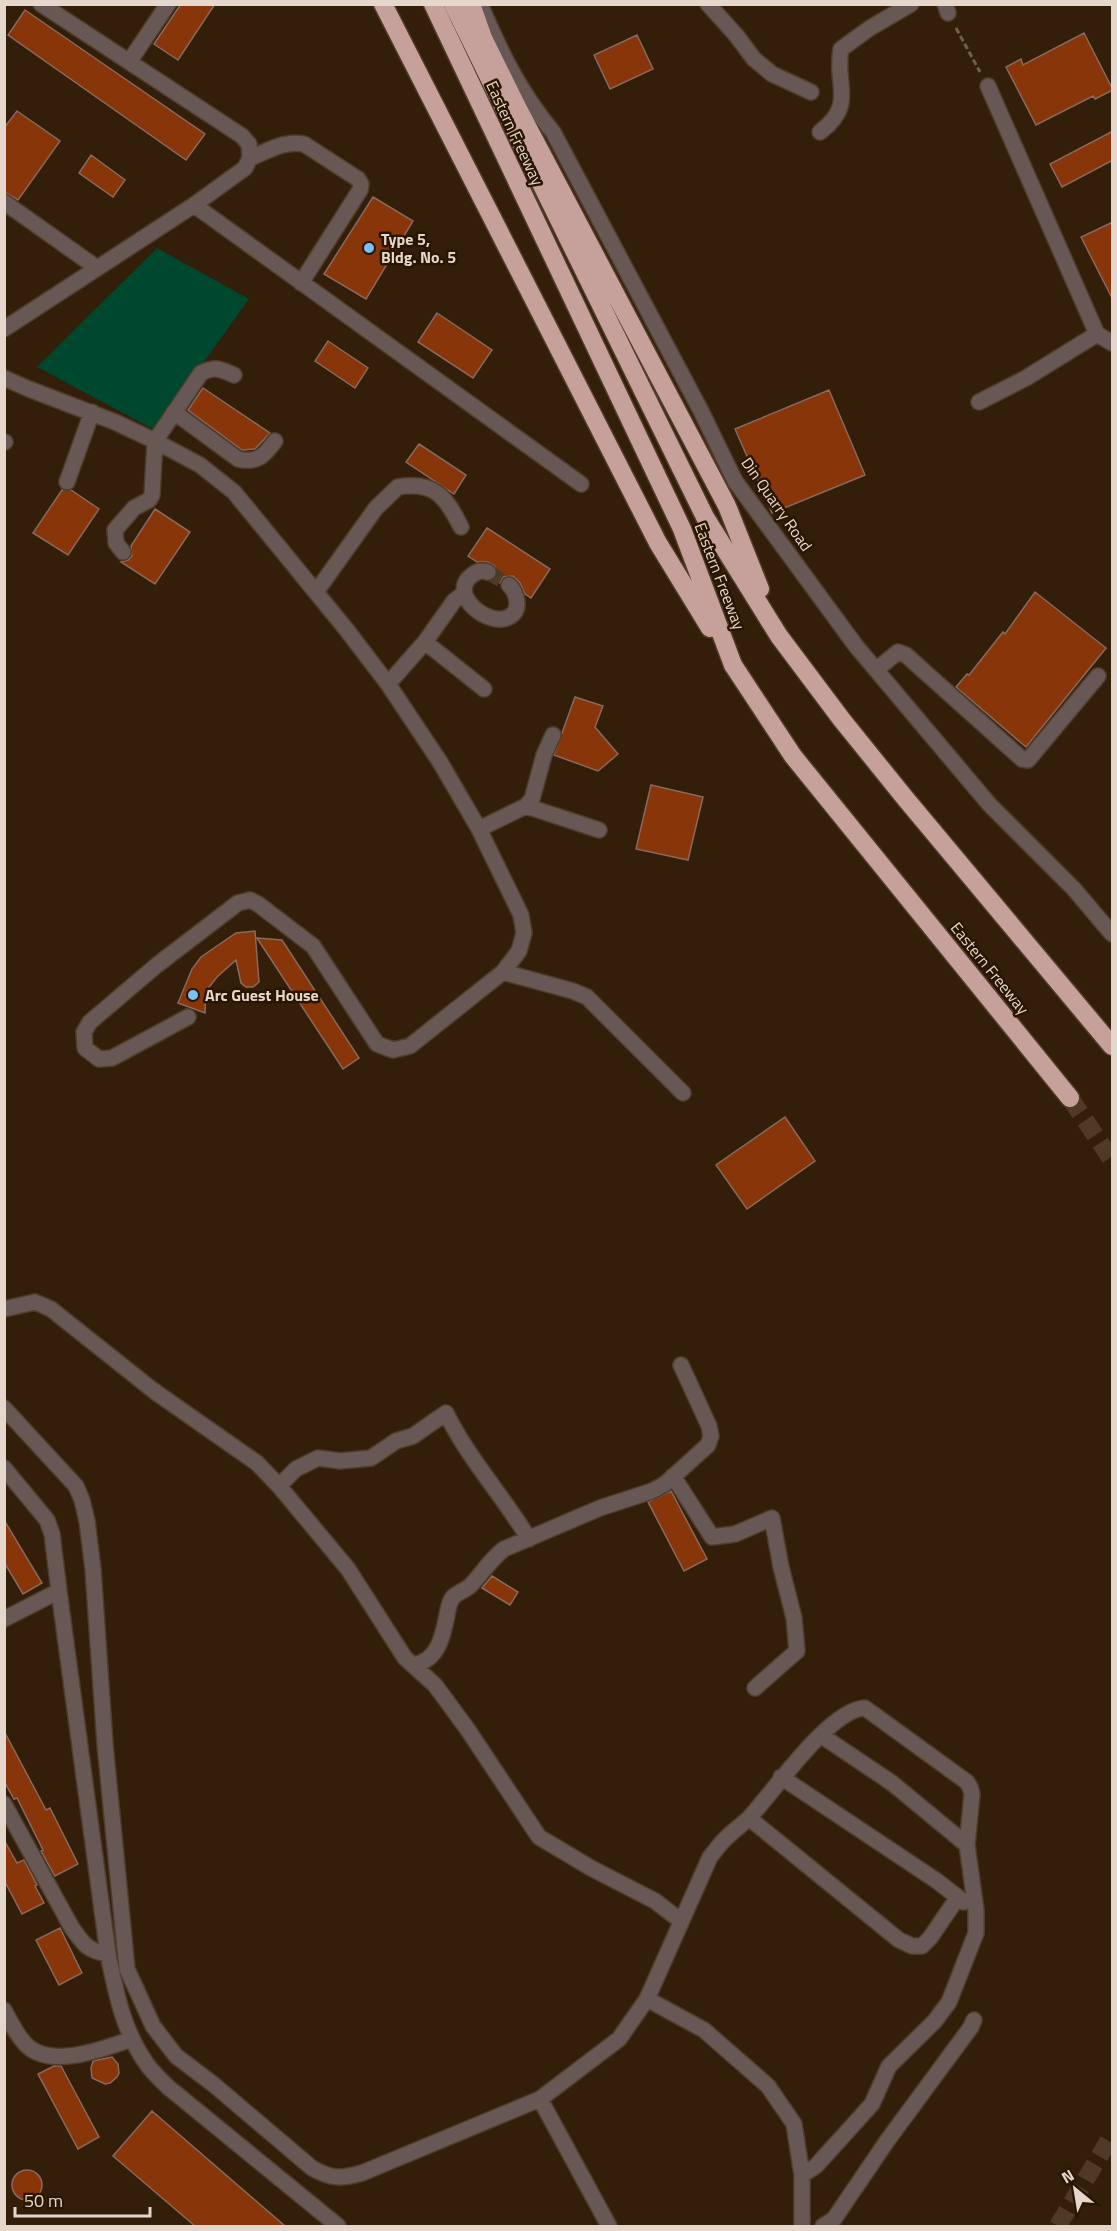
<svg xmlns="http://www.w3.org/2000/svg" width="1117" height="2231" viewBox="0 0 1117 2231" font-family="'Titillium Web',sans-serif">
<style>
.green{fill:#004730}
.building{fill:#88350a;stroke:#89695d;stroke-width:1.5}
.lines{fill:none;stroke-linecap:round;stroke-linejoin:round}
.minor-tunnel{stroke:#4e3a27;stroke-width:15;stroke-dasharray:15 8;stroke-linecap:butt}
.highway-tunnel{stroke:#4e3a27;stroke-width:18;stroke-dasharray:18 9;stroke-linecap:butt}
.minor-casing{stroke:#4f3c29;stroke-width:18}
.highway-casing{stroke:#4f3c29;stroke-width:21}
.path{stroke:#715e4d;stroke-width:3;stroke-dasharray:6 3;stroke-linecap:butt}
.minor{stroke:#675856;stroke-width:15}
.highway{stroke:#c6a09a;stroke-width:18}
.poi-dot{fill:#7bbef8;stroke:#291502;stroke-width:2}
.labels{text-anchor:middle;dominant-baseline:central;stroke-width:5;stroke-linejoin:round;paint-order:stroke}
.street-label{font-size:16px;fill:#e5d7cb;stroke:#291502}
.poi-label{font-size:16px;font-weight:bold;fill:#e5d7cb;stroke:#291502;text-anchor:start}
</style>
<rect width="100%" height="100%" fill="#331e0a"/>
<path class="green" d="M157,248L249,299L155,430L37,367Z"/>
<path class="building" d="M181,4H215L178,60L154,44Z
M25,10L205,134L186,160L8,35Z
M1084,33L1113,90L1095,99L1093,96L1036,125L1006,67L1021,59L1023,65Z
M637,35L653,69L610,89L594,55Z
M17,111L60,141L18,200L4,192V128Z
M1113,131V160L1062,187L1050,164Z
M91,155L125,180L113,197L79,173Z
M373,197L413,221L366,299L324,274Z
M1113,222V300L1081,237Z
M437,313L492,350L473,378L418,342Z
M328,341L368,368L355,388L315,361Z
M203,388L270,433L269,434L255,449L242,450L188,410Z
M829,390L865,475L772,513L735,429Z
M419,444L466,475L454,494L406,462Z
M62,490H71L99,509L68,555L33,533Z
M155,509L190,532L155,584L121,562L128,560L132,556L131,546Z
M487,528L550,569L531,598L525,594L520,583L513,576L503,577L500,583L494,579L498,574L494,565L487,562H477L468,556Z
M1035,592L1106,648L1026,747L956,687L967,674L969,675L1003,632L1005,634Z
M575,697L603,706L595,727L618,754L598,771L554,755Z
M651,785L703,797L688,860L636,849Z
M255,931L259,982L253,987H246L241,983L236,960L217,977L206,991L205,1013L178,1003L192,969L201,957L236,933Z
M257,938L282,940L359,1058L343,1069Z
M785,1117L815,1161L747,1209L716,1165Z
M671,1491L707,1559L684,1571L648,1502Z
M4,1520L42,1583L23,1594L4,1562Z
M492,1576L518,1592L510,1605L482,1588Z
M4,1731L46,1810L50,1808L78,1864L55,1876L41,1851L43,1850L17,1798L14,1799L4,1781Z
M4,1840L17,1863L24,1860L37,1885L35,1886L44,1903L22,1914L4,1880Z
M60,1928L82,1973L59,1985L36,1940Z
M112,2057L118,2064L119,2073L117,2077L110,2083L105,2084L92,2078L91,2068L93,2061Z
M54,2066H61L99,2137L78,2149L38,2074Z
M152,2111L285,2226H195L113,2156Z
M12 2185a15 15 0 1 1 30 0a15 15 0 1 1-30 0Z"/>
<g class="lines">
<path class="minor-tunnel" d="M488,572L509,585"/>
<path class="highway-tunnel" d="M1070,1098L1112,1160
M1058,2226L1112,2135"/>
<defs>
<path id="minor" d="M480,4C501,53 519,91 553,132L701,411L735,481L856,646L989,804L1074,889L1112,934
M708,4L736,35L754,59L772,74L811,92
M945,4L948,13
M129,62L168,4
M988,86L1097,334L1112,343
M820,132C857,104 834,85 841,49L870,28L911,4
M250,158C268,151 285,140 304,144L358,179L361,184L360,190L301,283
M4,202L97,268
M194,205L581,484
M4,329L194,205L245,168L250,158L249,144L242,136L41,4
M4,378L29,389L115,422L155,441L200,465L234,492L346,629L388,684L440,762L479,829L521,915L524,933L519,951L503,972L410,1046L393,1050L377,1044L313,946L258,904L250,900L238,903L157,965L90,1022L84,1032L85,1048L99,1059L112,1058L188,1017
M979,402L1026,378L1097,334
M174,412L238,459C257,464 265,455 275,441
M4,442H5
M67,482L92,412
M123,552L116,543L115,530L134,508L149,500L152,495L155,441L201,373C215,366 220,369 234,375
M488,572C481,570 477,571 471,576C448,595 489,628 509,617C522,610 517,593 509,585
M316,592L376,508L398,487C435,481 446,497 461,527
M425,642L484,689
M876,670L898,652L906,655L1022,759L1028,760L1098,676
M388,684L425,642L454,601L463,594
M526,806L599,830
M479,829L526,806L532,799L544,755L553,735
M503,972L573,991L587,997L683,1093
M4,1309L35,1302L51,1309L154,1391L257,1463L279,1486L348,1569L405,1658L435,1685L468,1730L539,1837L591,1868L655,1901L681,1921
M4,1408L76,1486L82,1500L87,1521L93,1569L105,1744L127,1969L153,2026L176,2056L213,2084L312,2168C331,2179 341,2179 362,2173L540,2099L619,2039L647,1999L710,1857C715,1851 720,1844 725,1839C733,1831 742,1825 750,1817C774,1791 830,1709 865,1708L967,1782L970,1787L972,1794L967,1845L976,1910V1933L949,2002L934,2022L889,2066L872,2104L816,2166L802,2175
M4,1468L47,1520L52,1534L59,1591L4,1619
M673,1476L712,1537L735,1534L772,1518L781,1567L794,1618L797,1651L755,1688
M279,1486L296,1469L318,1458L340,1461L371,1458L396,1441L413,1436L446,1413C468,1458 503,1496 529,1539
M59,1591L108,1954C116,1993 123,2030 146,2063C152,2072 161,2080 168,2087L338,2226
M413,1665C438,1661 443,1636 447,1615C448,1609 449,1602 453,1597C458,1592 467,1590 472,1584C483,1572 491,1559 504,1549L600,1508L652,1491L665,1484L708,1445L711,1436L709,1426L681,1365
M822,1736L892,1783L967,1845
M781,1777L937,1881L964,1902
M4,1804L72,1928C84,1945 88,1951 108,1954
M749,1818L899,1940L912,1946H922L930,1938L958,1897
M647,1999L704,2030L768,2086L794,2124L802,2175V2226
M4,2010C11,2023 19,2040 31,2049C57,2067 106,2048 132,2039
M540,2099L609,2226
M823,2226L834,2219L887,2141L971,2027L974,2020"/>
<path id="highway" d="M383,4L658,543L710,628
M433,4L682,529L733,665L793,756L1070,1098
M453,4L705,517L779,636L842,720L905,798L1112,1046
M471,4L483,38L517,107L727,506L760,589"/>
</defs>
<use href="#minor" class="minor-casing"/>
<use href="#highway" class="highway-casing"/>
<path class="path" d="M956,28L980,72"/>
<use href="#minor" class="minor"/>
<use href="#highway" class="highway"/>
</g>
<g class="poi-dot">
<circle cx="369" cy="248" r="6"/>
<circle cx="193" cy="995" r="6"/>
</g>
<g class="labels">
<g class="street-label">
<text transform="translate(515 133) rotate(65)">Eastern Freeway</text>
<text transform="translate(777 504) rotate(55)">Din Quarry Road</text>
<text transform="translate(720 576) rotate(69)">Eastern Freeway</text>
<text transform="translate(990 968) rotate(51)">Eastern Freeway</text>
</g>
<g class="poi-label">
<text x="381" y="239">Type 5,<tspan x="381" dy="18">Bldg. No. 5</tspan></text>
<text x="205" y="995">Arc Guest House</text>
</g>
</g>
<rect width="1117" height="2231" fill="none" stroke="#e5d7cb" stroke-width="12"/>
<g transform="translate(1075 2189) rotate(330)" stroke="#291502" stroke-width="4.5" paint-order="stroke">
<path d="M0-4.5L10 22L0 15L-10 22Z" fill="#e5d7cb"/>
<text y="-9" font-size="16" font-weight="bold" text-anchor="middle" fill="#e5d7cb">N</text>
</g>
<path d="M15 2207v9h135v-9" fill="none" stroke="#e5d7cb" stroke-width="3"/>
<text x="24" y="2207" font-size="18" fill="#e5d7cb" stroke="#291502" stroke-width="4.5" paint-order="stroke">50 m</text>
</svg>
